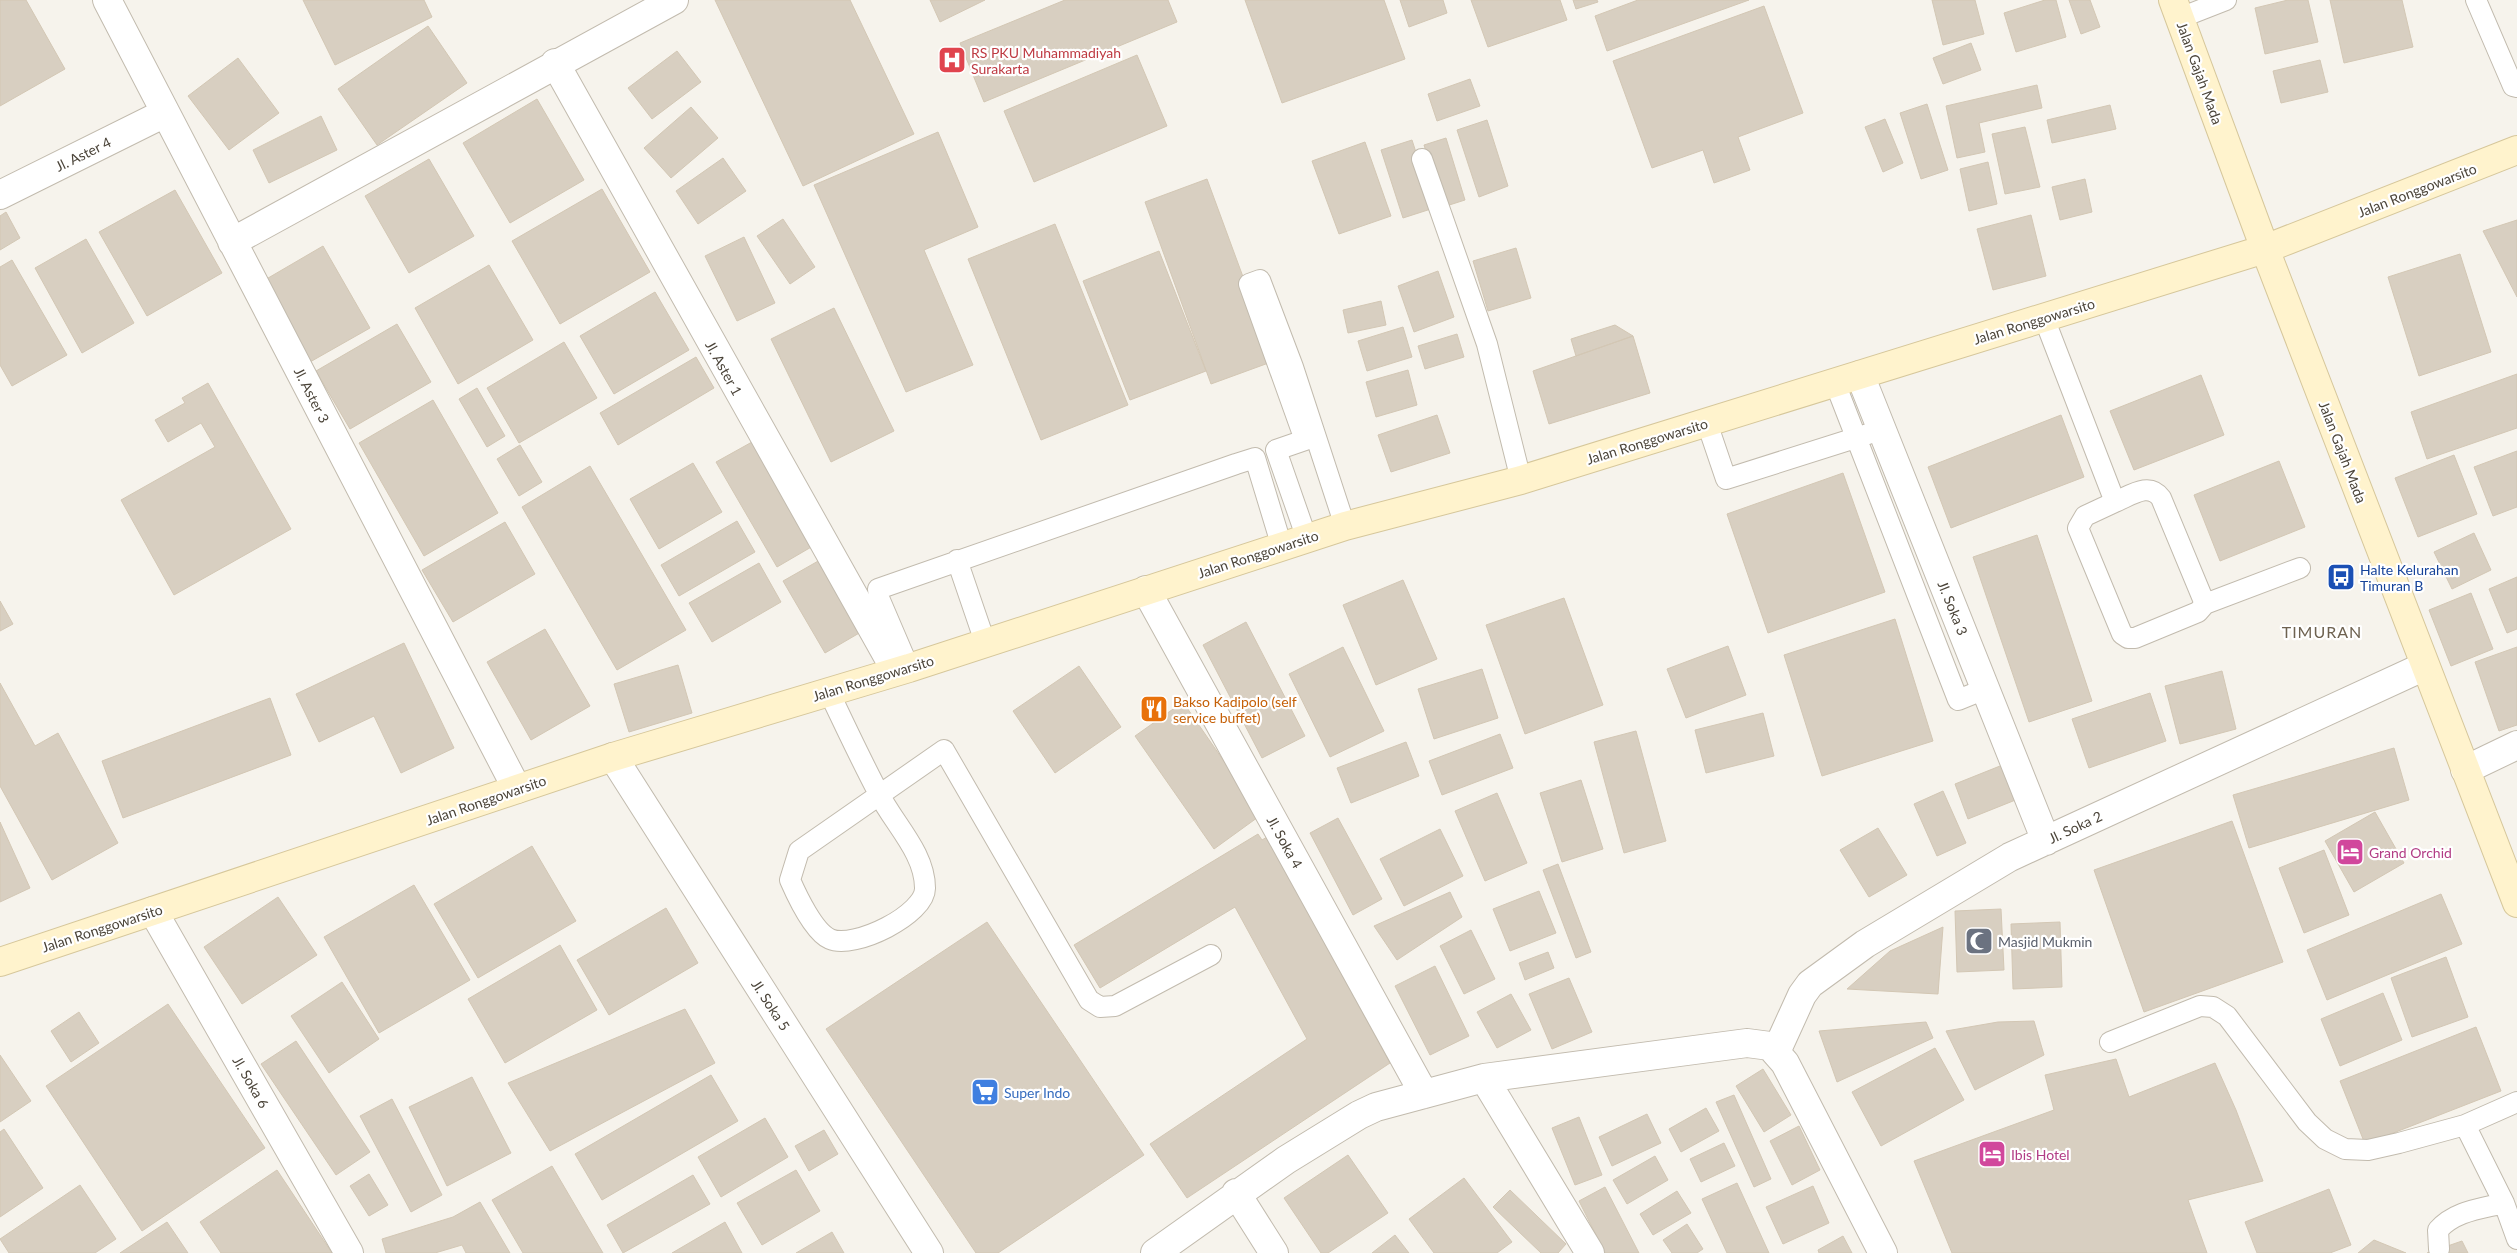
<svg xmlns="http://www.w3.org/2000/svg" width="2517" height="1253" viewBox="0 0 2517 1253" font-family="Lato,sans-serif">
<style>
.building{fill:#d8cfc1;stroke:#d3c7b4}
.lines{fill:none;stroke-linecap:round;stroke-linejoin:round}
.lane-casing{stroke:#c2bbae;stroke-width:22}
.street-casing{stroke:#c2bbae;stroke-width:30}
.secondary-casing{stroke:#d6c79b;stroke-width:30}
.lane{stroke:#fff;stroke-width:20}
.street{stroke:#fff;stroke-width:28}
.secondary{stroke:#fff3cd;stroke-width:28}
.labels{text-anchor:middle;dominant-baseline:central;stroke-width:4.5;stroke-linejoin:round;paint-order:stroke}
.health-label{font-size:14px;fill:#be3a42;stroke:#fff;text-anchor:start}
.street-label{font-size:14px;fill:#4b4439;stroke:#fff}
.transit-label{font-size:14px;fill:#164399;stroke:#fff;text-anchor:start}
.food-label{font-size:14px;fill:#c56008;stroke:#fff;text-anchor:start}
.hotel-label{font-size:14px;fill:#b23c85;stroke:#fff;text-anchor:start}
.worship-label{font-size:14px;fill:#5b616d;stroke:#fff;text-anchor:start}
.shop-label{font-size:14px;fill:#366cbe;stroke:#fff;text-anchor:start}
.quarter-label{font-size:16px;letter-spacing:1px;fill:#6e6250;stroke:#fff}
</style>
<rect width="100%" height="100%" fill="#f6f3ec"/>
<path class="building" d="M0,0H26L65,69L0,106Z
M303,0H424L432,17L335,65Z
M715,0H850L914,134L803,186Z
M930,0H985L940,22Z
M1065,0H1168L1177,22L984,102L960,43Z
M1245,0H1384L1405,59L1282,103Z
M1400,0H1443L1447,13L1409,27Z
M1471,0H1560L1567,20L1488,47Z
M1573,0H1597L1598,2L1576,9Z
M1638,0H1749L1607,51L1595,16Z
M1932,0H1975L1984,34L1943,45Z
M2045,0H2056L2066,37L2016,52L2004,13Z
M2069,0H2090L2100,27L2081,34Z
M2288,0H2308L2318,42L2265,54L2255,8Z
M2330,0H2402L2413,47L2344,63Z
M1764,6L1803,113L1738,137L1750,170L1714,183L1703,150L1652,168L1613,61Z
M428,26L467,83L377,145L338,89Z
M1971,43L1981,70L1943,84L1933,58Z
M677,51L701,82L652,119L628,88Z
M1137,55L1167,126L1034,182L1004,111Z
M238,58L279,113L229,150L188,96Z
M2320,60L2328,92L2281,103L2273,71Z
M1470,79L1480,106L1437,121L1428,94Z
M2037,85L2042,108L1979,123L1985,152L1957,158L1946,106Z
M537,99L584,180L510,223L463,143Z
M1927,104L1948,170L1921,179L1900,113Z
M2110,105L2116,129L2052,143L2047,120Z
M691,107L718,138L671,178L644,148Z
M321,116L337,150L269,183L253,150Z
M1885,119L1903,163L1883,172L1865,127Z
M1487,120L1508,186L1479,197L1457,130Z
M2025,127L2040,187L2005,194L1992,134Z
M938,132L978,227L924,250L973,365L906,392L814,185Z
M1446,138L1465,200L1443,207L1424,145Z
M1412,140L1434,208L1403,218L1381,150Z
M1365,142L1391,216L1339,234L1312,161Z
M723,158L746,191L698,224L676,191Z
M429,159L474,236L409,273L365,196Z
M1988,162L1997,204L1969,211L1960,169Z
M1207,179L1274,361L1211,384L1145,202Z
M2085,179L2092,212L2060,220L2052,187Z
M602,189L650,272L560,324L512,241Z
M175,190L222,273L147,316L99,232Z
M6,212L20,238L0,250V216Z
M2031,215L2046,276L1993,290L1977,229Z
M783,219L815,267L790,284L757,236Z
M2517,220V297L2483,231Z
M1055,224L1128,405L1041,440L968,259Z
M744,237L775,303L737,321L705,256Z
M86,239L134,323L82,353L35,268Z
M323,246L370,328L310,362L263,281Z
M1516,248L1531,298L1488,311L1473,261Z
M1159,251L1206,371L1130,400L1083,281Z
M2460,254L2491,352L2419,376L2388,277Z
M12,260L67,355L12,386L0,365V267Z
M489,265L533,340L458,384L415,308Z
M1438,271L1454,317L1414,332L1398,286Z
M655,292L689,350L614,394L580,336Z
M1381,301L1386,325L1348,333L1343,310Z
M834,308L894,431L831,462L771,339Z
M397,324L431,382L350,429L316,371Z
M1615,325L1633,336L1576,356L1571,339Z
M1403,327L1412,357L1367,371L1358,341Z
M1457,334L1464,357L1425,369L1418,346Z
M1633,336L1650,393L1549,424L1533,371Z
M564,342L597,398L519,443L487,388Z
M696,357L714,388L618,445L600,413Z
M1408,370L1417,405L1376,417L1366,382Z
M2517,374V428L2427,459L2411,412Z
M2201,375L2224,435L2134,470L2110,411Z
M208,383L291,529L174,595L121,500L215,447L201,423L168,442L155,420L185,403L182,398Z
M477,388L505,436L487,447L459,399Z
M433,400L498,513L424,556L359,443Z
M1437,415L1450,453L1391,472L1378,435Z
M2061,415L2084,477L1951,528L1928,467Z
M752,442L813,546L777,567L716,462Z
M520,445L542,482L519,496L497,459Z
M2517,451V507L2493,516L2474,467Z
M2454,455L2477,514L2418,537L2395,478Z
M2279,461L2305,527L2220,561L2194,495Z
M693,463L722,512L659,549L630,499Z
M590,466L686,630L617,670L522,507Z
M1843,473L1885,592L1768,633L1727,514Z
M737,521L755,552L679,596L661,565Z
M505,522L535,574L453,622L422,570Z
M2474,533L2491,570L2452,589L2434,552Z
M2037,535L2092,701L2029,722L1973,557Z
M820,560L861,632L825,653L783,581Z
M759,563L781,602L712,642L689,603Z
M2517,577V629L2507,633L2489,589Z
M1403,580L1437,659L1376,685L1343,605Z
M2471,593L2493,649L2451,666L2429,610Z
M1564,598L1603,705L1525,734L1486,625Z
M0,601L13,624L0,631Z
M1895,619L1933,741L1822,776L1784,655Z
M1246,622L1305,736L1262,758L1203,645Z
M545,629L590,706L531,740L487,662Z
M404,643L454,748L401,773L374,716L319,742L296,694Z
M1728,646L1746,695L1686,718L1667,669Z
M1343,647L1384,731L1330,757L1289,674Z
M2517,647V725L2499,731L2475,662Z
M678,665L692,713L629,732L614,684Z
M1079,666L1121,727L1055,773L1013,711Z
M1482,669L1498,718L1434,739L1418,689Z
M2222,671L2236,729L2180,744L2165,686Z
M0,683L35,746L58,733L118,843L52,880L0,786Z
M2150,693L2166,741L2089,768L2072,719Z
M270,698L291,755L123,818L102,761Z
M1183,702L1261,815L1214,849L1135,736Z
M1763,713L1774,756L1706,773L1695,730Z
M1636,731L1666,841L1624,853L1594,742Z
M1500,734L1513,768L1442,795L1429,761Z
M1406,742L1419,776L1351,803L1337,768Z
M2394,748L2409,800L2249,848L2233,795Z
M2005,764L2018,799L1968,819L1955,784Z
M1581,780L1603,849L1562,862L1540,793Z
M1943,791L1966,843L1937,856L1914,804Z
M1497,793L1527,863L1485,881L1455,811Z
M2375,812L2404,863L2354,892L2325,841Z
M1338,818L1382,899L1353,915L1310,833Z
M2232,821L2283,962L2144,1012L2094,870Z
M0,822L30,888L0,902Z
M1878,828L1907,875L1869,897L1840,850Z
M1440,829L1463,876L1404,906L1380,859Z
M1258,834L1262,840L1267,837L1390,1063L1187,1198L1150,1144L1307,1039L1235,907L1100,988L1074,945Z
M532,846L576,921L478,978L434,904Z
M2324,850L2349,915L2304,933L2279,868Z
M1558,864L1591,952L1576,958L1543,870Z
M414,885L470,980L379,1033L324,937Z
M1539,891L1556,933L1510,951L1493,909Z
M1450,892L1462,917L1397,960L1374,926Z
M2441,894L2462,944L2327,1000L2307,950Z
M278,897L317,955L242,1004L204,947Z
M666,908L698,963L609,1015L577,960Z
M2001,909L2004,970L1957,972L1955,911Z
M987,922L1144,1155L998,1253H976L826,1029Z
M2060,922L2062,987L2013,989L2011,924Z
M1943,927L1938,994L1847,989L1890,951Z
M1471,930L1495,979L1464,994L1440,946Z
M560,945L597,1010L505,1063L468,999Z
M1548,952L1554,968L1525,980L1519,963Z
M2446,957L2468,1017L2412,1037L2391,978Z
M1435,966L1469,1036L1430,1055L1395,986Z
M1569,978L1592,1032L1552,1049L1529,994Z
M342,982L379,1039L329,1073L291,1016Z
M2383,993L2402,1040L2340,1066L2321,1019Z
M1511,994L1531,1030L1497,1048L1477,1012Z
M168,1004L265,1148L142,1231L46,1086Z
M685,1009L715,1063L550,1151L508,1083Z
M79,1012L99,1043L71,1062L51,1031Z
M2034,1021L2044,1055L1975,1090L1946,1031L1998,1022Z
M1926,1022L1933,1038L1837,1082L1819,1031Z
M2476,1027L2501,1091L2365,1144L2340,1081Z
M296,1041L370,1152L336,1175L261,1064Z
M1935,1048L1964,1100L1881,1146L1852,1092Z
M0,1055L31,1101L0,1122Z
M2116,1059L2129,1097L2215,1063L2236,1110L2263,1181L2188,1200L2207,1253H1952L1914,1161L2054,1110L2045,1075Z
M1763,1069L1791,1115L1764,1132L1736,1086Z
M711,1075L738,1121L602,1200L575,1154Z
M472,1077L511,1153L447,1186L409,1107Z
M1734,1095L1771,1179L1754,1187L1716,1102Z
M392,1099L442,1195L411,1212L360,1116Z
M1706,1108L1719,1131L1681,1152L1669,1129Z
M1647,1114L1661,1143L1612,1166L1599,1137Z
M1579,1117L1602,1175L1575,1185L1552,1128Z
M765,1118L788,1157L721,1197L698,1157Z
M1799,1126L1820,1170L1792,1185L1770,1141Z
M4,1129L43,1188L0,1217V1132Z
M824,1130L838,1154L809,1171L795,1146Z
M1724,1143L1735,1166L1701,1182L1690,1159Z
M1348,1155L1388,1213L1328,1253H1321L1284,1198Z
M1655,1156L1668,1180L1627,1204L1613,1180Z
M552,1166L603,1253H523L492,1200Z
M277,1170L332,1253H221L200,1222Z
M796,1170L820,1211L762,1245L737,1203Z
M369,1174L388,1205L369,1216L350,1186Z
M693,1175L710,1204L623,1253L607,1225Z
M1464,1178L1512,1242L1497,1253H1434L1409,1219Z
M1737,1183L1769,1253H1727L1702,1199Z
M80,1185L116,1239L95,1253H9L0,1239Z
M1813,1186L1829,1223L1783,1244L1766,1207Z
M1605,1187L1639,1253H1605L1579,1201Z
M2329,1189L2351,1245L2330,1253H2257L2245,1222Z
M1510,1190L1566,1244L1558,1253H1541L1493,1207Z
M1677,1191L1691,1213L1653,1235L1640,1214Z
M480,1202L510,1253H466L462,1245L435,1253H386L382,1239L453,1217Z
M167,1222L188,1253H120Z
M725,1222L742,1253H672Z
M1687,1224L1703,1249L1697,1253H1672L1663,1240Z
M832,1232L844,1253H796Z
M1395,1235L1409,1253H1372Z
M1843,1236L1852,1253H1819L1818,1250Z
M2374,1240L2406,1253H2358Z
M2462,1241L2468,1253H2427L2439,1249Z"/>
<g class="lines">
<defs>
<path id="lane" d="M2476,0L2513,86L2517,87
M2180,18L2226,0
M1422,159L1487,344L1521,480
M2044,318L2115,502L2085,516L2078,528L2122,634L2128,638H2135L2198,612L2205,604L2161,498C2149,481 2130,496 2115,502
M1835,383L1958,700L1985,689
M1707,423L1726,479L1868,434
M1307,539L1276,450L1305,440L1249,284L1260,280L1293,367L1345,526
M957,560L985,642
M2205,604L2300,568
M909,668L879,598L878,589L1236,464L1255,458L1282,547
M829,692C845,726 861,760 879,794C894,824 925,853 925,888C926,914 854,950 830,939C814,932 797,896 790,880L799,851L944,750L1089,1000L1100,1007L1115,1006L1211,955
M2110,1042L2200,1006L2213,1007L2227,1016L2307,1122L2325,1139L2345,1149L2368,1150L2399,1143L2465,1125L2517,1102
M2465,1125L2504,1203L2517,1239
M2439,1249L2438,1230C2455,1211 2480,1209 2504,1203"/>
<path id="street" d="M107,0L517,789
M555,63L896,671
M0,195L165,113
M232,242L674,0
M1860,375L2046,841
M1146,590L1424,1094
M613,757L929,1253
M2465,770L2517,745
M153,911L349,1253
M1776,1052L1802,995L1810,984L1865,944L2010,857L2425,666
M1484,1078L1590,1253
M1236,1193L1274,1253
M1155,1253L1286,1160L1359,1115L1376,1107L1484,1078L1747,1043L1770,1046L1785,1063L1883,1253"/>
<path id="secondary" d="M2173,0L2265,249L2517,903
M0,962L613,757L909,668L1345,526L1521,480L2265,249L2517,150"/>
</defs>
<use href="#lane" class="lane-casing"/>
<use href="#street" class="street-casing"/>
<use href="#secondary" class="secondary-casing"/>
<use href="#lane" class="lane"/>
<use href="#street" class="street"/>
<use href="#secondary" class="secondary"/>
</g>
<defs>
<symbol id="hospital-square" viewBox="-11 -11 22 22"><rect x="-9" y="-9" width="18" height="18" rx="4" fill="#e0444e" stroke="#fff"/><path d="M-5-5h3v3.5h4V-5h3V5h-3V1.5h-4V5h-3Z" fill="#fff"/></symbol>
<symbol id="bus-square" viewBox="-11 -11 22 22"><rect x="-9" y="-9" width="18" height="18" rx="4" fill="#1a4fb4" stroke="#fff"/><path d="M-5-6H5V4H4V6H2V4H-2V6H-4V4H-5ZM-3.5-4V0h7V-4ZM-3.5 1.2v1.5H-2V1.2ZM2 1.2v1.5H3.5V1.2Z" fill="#fff"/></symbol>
<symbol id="restaurant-square" viewBox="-11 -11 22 22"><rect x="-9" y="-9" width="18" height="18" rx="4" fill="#e8710a" stroke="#fff"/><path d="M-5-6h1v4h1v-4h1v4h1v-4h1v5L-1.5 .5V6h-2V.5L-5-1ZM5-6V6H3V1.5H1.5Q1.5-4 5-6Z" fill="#fff"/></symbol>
<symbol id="hotel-square" viewBox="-11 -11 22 22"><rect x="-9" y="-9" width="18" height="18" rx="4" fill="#d1479c" stroke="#fff"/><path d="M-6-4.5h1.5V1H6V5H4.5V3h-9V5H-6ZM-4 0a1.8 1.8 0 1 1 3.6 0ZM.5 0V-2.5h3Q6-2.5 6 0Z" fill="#fff"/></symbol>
<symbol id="mosque-square" viewBox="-11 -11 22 22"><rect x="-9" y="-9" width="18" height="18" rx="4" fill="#6b7280" stroke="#fff"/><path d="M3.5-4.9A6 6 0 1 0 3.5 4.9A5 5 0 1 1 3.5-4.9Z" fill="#fff"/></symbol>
<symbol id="supermarket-square" viewBox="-11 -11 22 22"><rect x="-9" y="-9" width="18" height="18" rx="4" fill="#3f7fe0" stroke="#fff"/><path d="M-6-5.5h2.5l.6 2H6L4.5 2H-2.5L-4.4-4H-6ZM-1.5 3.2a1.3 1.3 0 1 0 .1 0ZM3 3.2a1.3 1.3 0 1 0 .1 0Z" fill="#fff"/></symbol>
</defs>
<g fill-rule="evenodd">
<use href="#hospital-square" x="936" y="44" width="32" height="32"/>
<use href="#bus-square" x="2325" y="561" width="32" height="32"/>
<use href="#restaurant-square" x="1138" y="693" width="32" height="32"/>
<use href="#hotel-square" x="2334" y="836" width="32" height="32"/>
<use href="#mosque-square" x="1963" y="925" width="32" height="32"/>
<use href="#supermarket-square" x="969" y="1076" width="32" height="32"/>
<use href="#hotel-square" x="1976" y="1138" width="32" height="32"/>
</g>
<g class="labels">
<g class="health-label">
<text x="971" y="52">RS PKU Muhammadiyah<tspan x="971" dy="16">Surakarta</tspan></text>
</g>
<g class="street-label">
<text transform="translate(2200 73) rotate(70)">Jalan Gajah Mada</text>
<text transform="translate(83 154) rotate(-26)">Jl. Aster 4</text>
<text transform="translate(2417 190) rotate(-21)">Jalan Ronggowarsito</text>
<text transform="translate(2034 321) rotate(-17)">Jalan Ronggowarsito</text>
<text transform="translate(724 368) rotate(61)">Jl. Aster 1</text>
<text transform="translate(312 395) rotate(63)">Jl. Aster 3</text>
<text transform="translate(1647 441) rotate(-17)">Jalan Ronggowarsito</text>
<text transform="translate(2343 452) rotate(69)">Jalan Gajah Mada</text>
<text transform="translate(1258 554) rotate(-18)">Jalan Ronggowarsito</text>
<text transform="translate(1953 608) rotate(68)">Jl. Soka 3</text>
<text transform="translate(873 678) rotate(-17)">Jalan Ronggowarsito</text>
<text transform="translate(486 800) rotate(-19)">Jalan Ronggowarsito</text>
<text transform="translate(2075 827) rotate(-25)">Jl. Soka 2</text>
<text transform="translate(1285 842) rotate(61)">Jl. Soka 4</text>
<text transform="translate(102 928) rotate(-18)">Jalan Ronggowarsito</text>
<text transform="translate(771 1005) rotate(57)">Jl. Soka 5</text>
<text transform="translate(251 1082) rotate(60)">Jl. Soka 6</text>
</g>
<g class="transit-label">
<text x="2360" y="569">Halte Kelurahan<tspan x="2360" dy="16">Timuran B</tspan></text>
</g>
<g class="food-label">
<text x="1173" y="701">Bakso Kadipolo (self<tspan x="1173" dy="16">service buffet)</tspan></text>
</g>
<g class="hotel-label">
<text x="2369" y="852">Grand Orchid</text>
<text x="2011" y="1154">Ibis Hotel</text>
</g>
<g class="worship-label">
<text x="1998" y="941">Masjid Mukmin</text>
</g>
<g class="shop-label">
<text x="1004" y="1092">Super Indo</text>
</g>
<g class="quarter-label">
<text x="2322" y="631">TIMURAN</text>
</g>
</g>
</svg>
